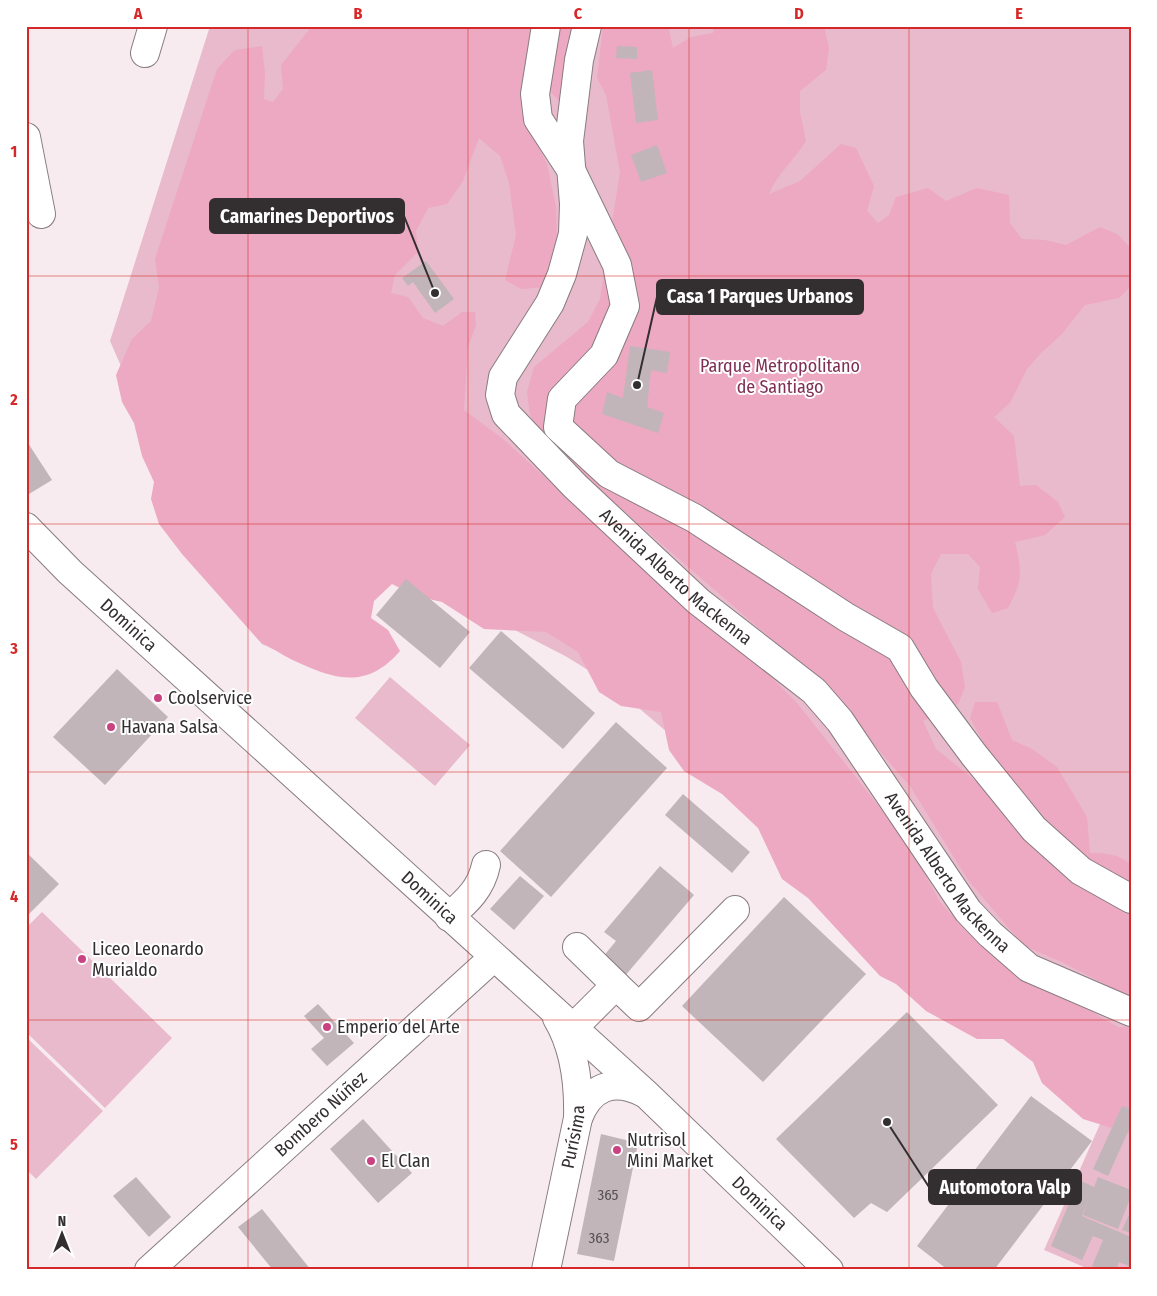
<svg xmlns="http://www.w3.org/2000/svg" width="1157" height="1296" viewBox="0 0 1157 1296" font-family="'Fira Sans Condensed',sans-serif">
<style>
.green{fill:#e9bacb}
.forest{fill:#eda8c2}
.building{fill:#c1b5b9}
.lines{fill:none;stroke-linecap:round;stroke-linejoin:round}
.minor-casing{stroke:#877c80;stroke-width:30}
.major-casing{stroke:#877c80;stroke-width:30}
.minor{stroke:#fff;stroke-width:28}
.major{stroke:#fff;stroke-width:28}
.grid{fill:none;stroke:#d62828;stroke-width:1;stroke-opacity:0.55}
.poi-dot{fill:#c94383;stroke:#fff;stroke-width:2}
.labels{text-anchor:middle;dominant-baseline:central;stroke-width:4;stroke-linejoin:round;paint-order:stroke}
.number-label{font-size:15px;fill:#565052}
.park-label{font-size:18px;fill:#7f3054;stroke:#fff}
.street-label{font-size:18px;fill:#332e2f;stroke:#fff}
.poi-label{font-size:18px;fill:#332e2f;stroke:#fff;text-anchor:start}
.leader{fill:none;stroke:#332e2f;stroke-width:2}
.callout-dot{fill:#332e2f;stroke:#fff;stroke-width:2}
.callout{fill:#332e2f;stroke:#332e2f;stroke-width:2}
.callout-label{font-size:19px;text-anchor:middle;font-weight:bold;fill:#fff}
.neatline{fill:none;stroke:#d62828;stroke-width:2}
.grid-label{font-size:16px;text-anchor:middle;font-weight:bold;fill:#d62828}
</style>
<rect width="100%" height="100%" fill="#f7ebef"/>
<path class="green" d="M210,26H1131V1270H1091L1044,1250L1109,1104L1025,1039L612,685L567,657L173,454L149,430L110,341Z
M390,677L470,745L435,786L355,718Z
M42,912L172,1038L105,1108L26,1032V928Z
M26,1037L103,1111L36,1179L26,1169Z"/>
<path class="forest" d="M312,26H537L521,112L547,164L556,207L557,242L546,287L521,289L505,280L516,235L509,183L500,156L479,138L463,181L447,204L428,208L416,231L418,252L395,275L391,293L408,297L423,318L443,326L462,312H475L476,325L468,347L464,410L503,439L642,566L745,651L797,703L907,842L940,902L966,931L1008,967L1035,984L1092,1012L1118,1027H1131V1134L1083,1119L1042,1083L1033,1062L1003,1039H977L926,1011L896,984L880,976L808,898L782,879L758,828L722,794L684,771L669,750L661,712L621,706L599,692L578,652L546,632L484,629L442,602L416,596L392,584L374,601L371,618L388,630L400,651C368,688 338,681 297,662C285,657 275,649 262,644L182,554L159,524L151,499L154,482L142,456L134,423L122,402L116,375L132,339L151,321L159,288L155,259L217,69L235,50L262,46L265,73L264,99L273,102L283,89L281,65Z
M556,26H579L563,105L546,87Z
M603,26H668L673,48L691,37L713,33L714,26H824L829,48L826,70L800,91V112L806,141C795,159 777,174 769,194L800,181L841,144L856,148L874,186L867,211L878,223L889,215L896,197L928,188L946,201L977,188L1009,195L1010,223L1022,239L1045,240L1066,245L1100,227L1117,234L1131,248V286L1119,298L1085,305L1061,335L1041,353L1027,369L1010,403L994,417L1014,436L1020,486L1036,485L1058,502L1065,517L1045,535L1015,542C1022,573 1023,579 1008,608L992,613L978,589L980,567L968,554H941L931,574L933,608L961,662L965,687L958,704L923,721L936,749L983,787L988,751L970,718L975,702H997L1012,740L1032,749L1057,767L1087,817L1090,853C1105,853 1120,854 1131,865V998L1064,963L1024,946L968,880L910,786L815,677L565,460L540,434L530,415L527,392L534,367L588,322L600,299L620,172L606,95L597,78Z"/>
<path class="building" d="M617,46L637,47V59L616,58Z
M652,70L658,120L636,123L630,73Z
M657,145L667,173L641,182L631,155Z
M426,261L454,299L435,313L413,282L408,286L402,278Z
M630,346L670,352L667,373L651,370L647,407L664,413L658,433L602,414L607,392L623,398Z
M26,440L52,480L29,494L26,490Z
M406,579L470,632L440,668L376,615Z
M501,631L595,713L563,749L469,668Z
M117,669L168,717L105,785L53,737Z
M616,722L667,768L551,897L500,851Z
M683,794L750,852L732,873L665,815Z
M26,852L59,884L26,917Z
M660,866L694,895L624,977L602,958L616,941L604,932Z
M520,876L544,896L514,930L490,909Z
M784,897L866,974L763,1082L682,1006Z
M318,1004L354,1043L327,1066L311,1049L324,1038L304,1016Z
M907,1012L998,1105L887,1212L871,1203L854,1218L776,1139Z
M1031,1096L1092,1141L994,1270H948L917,1246Z
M1122,1106L1131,1109V1125L1108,1176L1093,1169Z
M363,1119L412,1173L378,1203L330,1149Z
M601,1134L638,1143L614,1261L577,1254Z
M136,1177L171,1217L149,1237L113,1196Z
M1098,1177L1131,1190V1196L1118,1229L1083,1215L1090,1196L1082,1216L1131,1237V1267L1119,1262L1116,1270H1102L1092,1266L1103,1240L1093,1236L1082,1260L1051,1246L1079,1180L1094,1187Z
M262,1209L311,1270H273L238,1227Z
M1129,1215H1131V1233L1122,1230Z"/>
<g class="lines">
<defs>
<g id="minor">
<path d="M546,26L535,94L538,119L570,168L617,265L625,306L604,355L562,399L558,427L609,474L694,518L846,617L900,648L924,688L974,755L1034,829L1081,871L1131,899"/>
<path id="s1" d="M587,26L579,60L569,141L574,204L573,234L562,274L550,303L503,377L500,395L506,414L575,486L698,601L814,691L840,721L968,911L990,934L1029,968L1131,1012"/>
<path d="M145,53L153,26"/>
<path d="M26,137L41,214"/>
<path d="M449,917C467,901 481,889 486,865"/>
<path d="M577,947L616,985"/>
<path d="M573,1028L616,985L639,1007L735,910"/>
<path id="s2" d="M149,1270L494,957"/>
</g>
<g id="major">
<path id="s3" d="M26,527L70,572L645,1093L829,1270"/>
<path d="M578,1118C590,1087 613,1077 644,1093"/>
<path id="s4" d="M546,1270L578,1118C579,1083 575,1048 557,1018"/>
</g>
</defs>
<use href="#minor" class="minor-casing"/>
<use href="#major" class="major-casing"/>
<use href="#minor" class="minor"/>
<use href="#major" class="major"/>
</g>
<path class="grid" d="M248,26V1270M468,26V1270M689,26V1270M909,26V1270M26,276H1131M26,524H1131M26,772H1131M26,1020H1131"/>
<g class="poi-dot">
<circle cx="158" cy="698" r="5"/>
<circle cx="111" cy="727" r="5"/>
<circle cx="82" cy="959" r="5"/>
<circle cx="327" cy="1027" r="5"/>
<circle cx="617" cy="1150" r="5"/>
<circle cx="371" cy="1161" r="5"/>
</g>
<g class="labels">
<g class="number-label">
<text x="608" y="1195">365</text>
<text x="599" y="1238">363</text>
</g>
<g class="park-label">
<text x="780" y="366">Parque Metropolitano<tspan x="780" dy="21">de Santiago</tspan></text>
</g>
<g class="street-label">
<text stroke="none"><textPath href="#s1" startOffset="644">Avenida Alberto Mackenna</textPath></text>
<text stroke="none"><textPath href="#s3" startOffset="142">Dominica</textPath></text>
<text stroke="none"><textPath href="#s1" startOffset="1049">Avenida Alberto Mackenna</textPath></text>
<text stroke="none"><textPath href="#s3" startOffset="548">Dominica</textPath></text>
<text stroke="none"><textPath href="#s2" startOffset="232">Bombero Núñez</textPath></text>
<text stroke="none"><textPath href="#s4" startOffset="136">Purísima</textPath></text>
<text stroke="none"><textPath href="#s3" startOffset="998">Dominica</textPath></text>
</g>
<g class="poi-label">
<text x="168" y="698">Coolservice</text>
<text x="121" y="727">Havana Salsa</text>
<text x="92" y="949">Liceo Leonardo<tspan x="92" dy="21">Murialdo</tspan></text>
<text x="337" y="1027">Emperio del Arte</text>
<text x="627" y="1140">Nutrisol<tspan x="627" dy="21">Mini Market</tspan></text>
<text x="381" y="1161">El Clan</text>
</g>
</g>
<path class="leader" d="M435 293L404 216M637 385L657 297M887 1122L929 1187"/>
<g class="callout-dot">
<circle cx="435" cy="293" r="5"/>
<circle cx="637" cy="385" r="5"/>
<circle cx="887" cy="1122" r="5"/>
</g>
<g class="callout">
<rect x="210" y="199" width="194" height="34" rx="5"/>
<rect x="657" y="280" width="206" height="34" rx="5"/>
<rect x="929" y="1170" width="152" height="34" rx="5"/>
</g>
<g class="callout-label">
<text x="307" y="223">Camarines Deportivos</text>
<text x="760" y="303">Casa 1 Parques Urbanos</text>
<text x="1005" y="1194">Automotora Valp</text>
</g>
<rect width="1157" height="1296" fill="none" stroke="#ffffff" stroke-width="55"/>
<g transform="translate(62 1234)" stroke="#ffffff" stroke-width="4" paint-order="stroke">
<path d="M0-4L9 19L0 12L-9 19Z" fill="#332e2f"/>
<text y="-8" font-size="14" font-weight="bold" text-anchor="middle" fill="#332e2f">N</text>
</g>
<rect x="28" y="28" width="1102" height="1240" class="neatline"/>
<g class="grid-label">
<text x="138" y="19">A</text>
<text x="358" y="19">B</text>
<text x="578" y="19">C</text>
<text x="799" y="19">D</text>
<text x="1019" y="19">E</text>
<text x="14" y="157">1</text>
<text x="14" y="405">2</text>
<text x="14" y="654">3</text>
<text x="14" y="902">4</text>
<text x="14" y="1150">5</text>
</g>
</svg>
